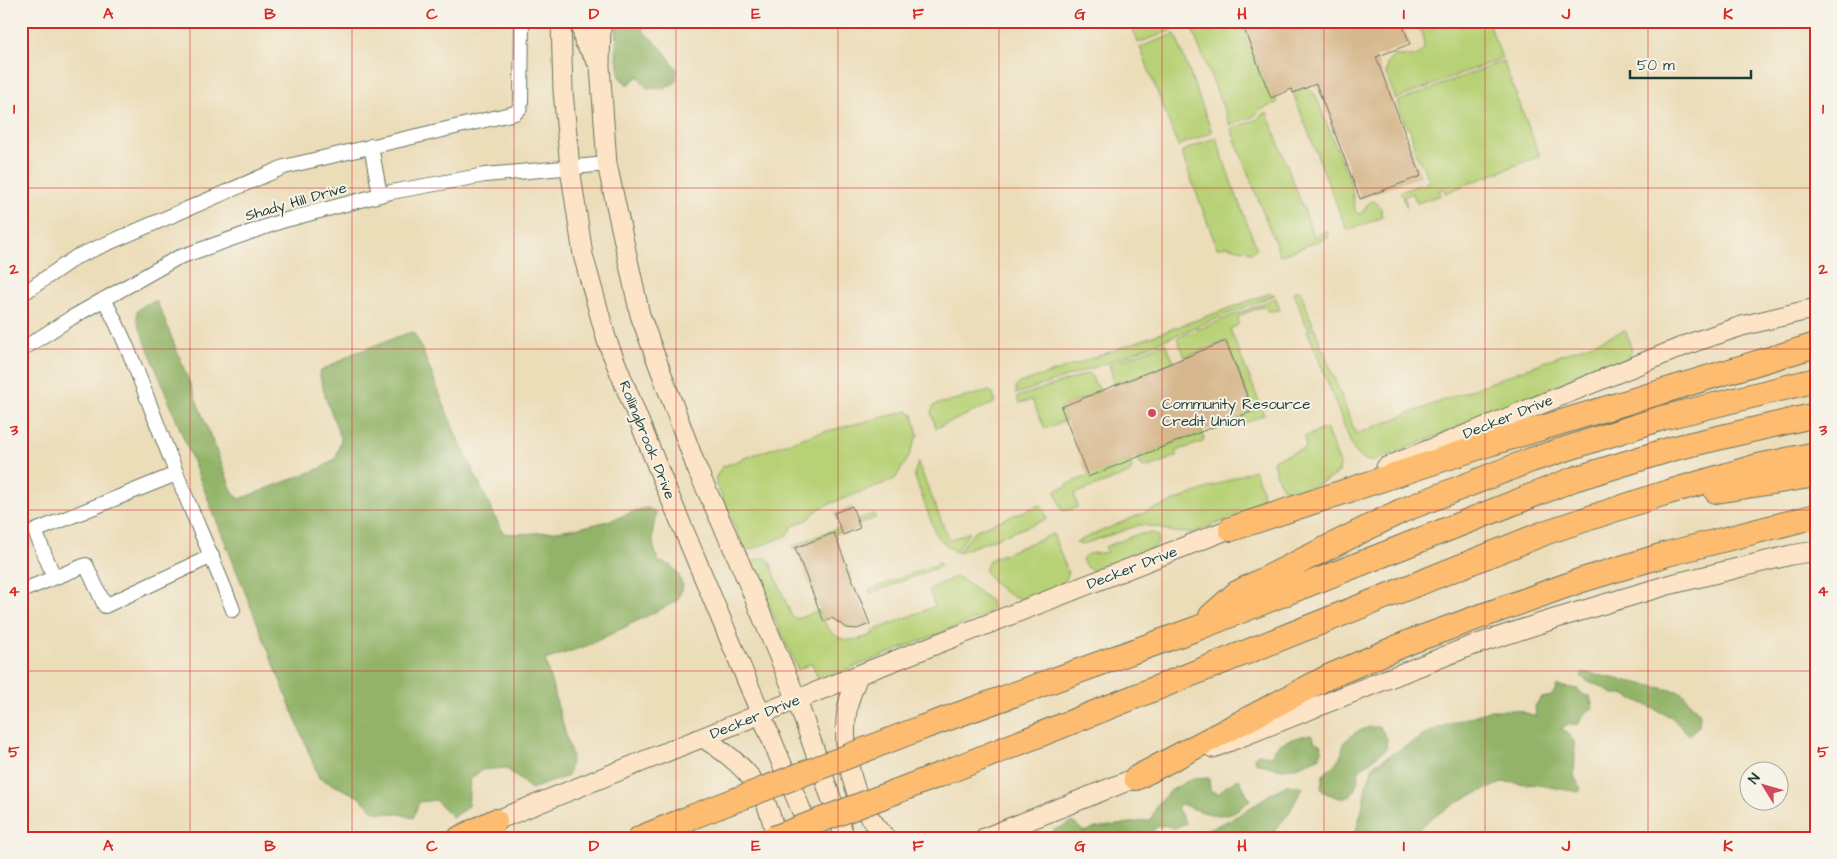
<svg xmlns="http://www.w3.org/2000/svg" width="1837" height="859" viewBox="0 0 1837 859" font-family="'Architects Daughter',sans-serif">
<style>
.green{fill:#b8d176;stroke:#6c8755}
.forest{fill:#92b367;stroke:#58784e}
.building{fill:#d7b78d}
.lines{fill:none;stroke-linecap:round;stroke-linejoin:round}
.minor-casing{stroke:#677563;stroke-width:16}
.secondary-casing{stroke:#677563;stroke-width:21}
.motorway-casing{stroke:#677563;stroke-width:26}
.minor{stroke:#fff;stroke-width:14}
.secondary{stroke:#fee4c6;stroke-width:19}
.motorway{stroke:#fdbc70;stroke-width:24}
.motorway-bridge-casing{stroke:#677563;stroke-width:26;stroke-linecap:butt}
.motorway-bridge{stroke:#fdbc70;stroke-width:24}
.grid{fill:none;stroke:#d62828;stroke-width:1;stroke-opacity:0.55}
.poi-dot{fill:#d1495b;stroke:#f7f3e8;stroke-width:2}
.labels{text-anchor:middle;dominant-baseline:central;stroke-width:4;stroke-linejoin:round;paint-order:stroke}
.street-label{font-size:15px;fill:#1f3d34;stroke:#f7f3e8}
.poi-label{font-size:15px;fill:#1f3d34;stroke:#f7f3e8;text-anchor:start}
.neatline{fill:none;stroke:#d62828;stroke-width:2}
.grid-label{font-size:16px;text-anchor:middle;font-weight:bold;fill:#d62828}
</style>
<rect width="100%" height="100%" fill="#f7f3e8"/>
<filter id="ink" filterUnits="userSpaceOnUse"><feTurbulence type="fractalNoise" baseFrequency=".02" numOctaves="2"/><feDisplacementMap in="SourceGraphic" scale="10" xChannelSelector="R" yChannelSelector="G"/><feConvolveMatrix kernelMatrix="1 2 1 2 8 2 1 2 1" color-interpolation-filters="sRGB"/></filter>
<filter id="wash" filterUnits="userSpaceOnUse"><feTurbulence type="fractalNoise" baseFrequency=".0096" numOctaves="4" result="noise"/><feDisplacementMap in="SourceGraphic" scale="20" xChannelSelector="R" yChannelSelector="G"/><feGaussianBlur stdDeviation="1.12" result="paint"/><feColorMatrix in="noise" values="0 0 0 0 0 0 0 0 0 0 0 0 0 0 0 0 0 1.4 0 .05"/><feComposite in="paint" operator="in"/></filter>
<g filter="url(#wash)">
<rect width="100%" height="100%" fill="#ecddb9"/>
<path class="green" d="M1130,21H1169L1173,30L1138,43Z
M1211,21H1243L1242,22L1271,97L1275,96L1277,103L1260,110L1255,116L1230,125L1192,29Z
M1411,21H1488L1502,58L1396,99L1386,75L1387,63L1394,56C1406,54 1417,61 1424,48L1423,35Z
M1175,34L1212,132L1178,146L1140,47Z
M1503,61L1540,156L1445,193L1444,188L1439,190L1441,195L1417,203L1412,193L1404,197L1407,207L1400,192L1419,185H1425L1429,179L1415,152L1410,129L1406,127L1397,102Z
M1306,87L1315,94L1351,184L1355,210L1359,214L1362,213L1369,202L1374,201L1381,208L1382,217L1347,231L1293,93Z
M1267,113L1314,236L1327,231L1329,237L1280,256L1231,129L1258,119L1262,114Z
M1216,137L1230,179L1257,249L1252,252L1226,246L1217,248L1181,152Z
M1300,290L1313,325L1307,327L1293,292Z
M1270,293L1275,295L1107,363L1016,394V387L1019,383L1060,370Z
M1276,298L1280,310L1268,311L1263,306L1239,316L1238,325L1230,329L1260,404L1252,407L1226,341L1185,357L1177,338Z
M1314,327L1322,347L1315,350L1307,330Z
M1624,331L1626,332L1632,351L1625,361L1372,462L1361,458L1353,449L1316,352L1323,349L1356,434Z
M1165,343L1174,362L1113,386L1112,375L1109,365Z
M1090,373L1094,382L1102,391L1061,407L1066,420L1045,429L1032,400L1019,403L1017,397Z
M989,391L992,392L995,401L994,403L936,428L931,413L934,405Z
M1261,407L1264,415L1240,425L1238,419L1220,427L1219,424Z
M908,411L913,415L918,434L908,458L895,479L822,507L815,512L809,519L794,525L786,536L750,550L743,547L716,483V477L722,467L747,457L815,434Z
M1326,428L1340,464L1339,472C1329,480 1295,497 1284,488C1278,483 1275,470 1273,462L1275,459L1306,448L1304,437Z
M1202,431L1204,438L1203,442L1176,451L1177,456L1146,468L1140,464L1138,457Z
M1130,460L1132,467L1130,473L1074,494L1078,507L1065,511L1062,510L1055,491L1067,486V484Z
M918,463L949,540L970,532L955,552L937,537L917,483L914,474Z
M1254,470C1260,485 1268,494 1257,508L1193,533L1172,532L1158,527L1140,525L1080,545L1076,542L1146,512Z
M1040,505L1042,506L1047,519L957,553L976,530Z
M873,514L876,515L875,518L795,550L792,549L793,546Z
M1152,533L1158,535C1159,541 1157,545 1153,549L1096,571C1088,570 1085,566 1082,559C1088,550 1097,555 1107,552L1105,547L1138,534Z
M1053,534L1068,573C1067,590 1029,602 1015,597C1003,593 991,581 985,571L989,560Z
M764,557L769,560L792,617L798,619L819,610C830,639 844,647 874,634L873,631L935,606L929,589L955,577L960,578L991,601L992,608L986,615L819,681L812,663L798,670L752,568L754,561Z
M939,563L941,566L870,594L869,590Z"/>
<path class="forest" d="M617,21H647L642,30L663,50L677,69L676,82L664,89L647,88L638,76L628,85L620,78L616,52Z
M156,301L162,313L233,493L240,499L321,468L336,458L341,439L325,396L319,372L352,354L408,333L413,332L419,342L456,435L503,533C529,536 582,529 607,521C621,518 633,510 647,508L656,512C652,536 650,538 659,562C675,565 677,571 683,586L677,601L589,645L545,660L572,757L568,776L531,789L506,768L481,770L470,780L468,807L452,817L435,800L419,802L413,818L400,814L375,812L359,797L319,778L137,321V311L144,305Z
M1583,672L1681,692L1700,714L1699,726L1689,735L1671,717L1623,694H1613L1603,687L1588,682L1581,676Z
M1557,686L1578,689L1583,695L1590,696L1593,708C1585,712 1582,715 1579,724L1566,725L1562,728L1574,741L1575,756L1574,776L1581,789L1579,792L1539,785L1504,782L1463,799L1430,819L1409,838H1354L1362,810L1366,786L1374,765L1435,729L1491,710H1516L1536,716L1535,706L1541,698L1552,696Z
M1369,727H1380L1387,738L1386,749L1359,770C1359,779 1354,801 1341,798C1336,798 1331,794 1325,793L1321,788L1323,775L1336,763L1342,753L1343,743L1355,733Z
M1311,734L1315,742L1322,745L1320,757C1291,770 1286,773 1255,762L1254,757L1258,754L1269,756L1273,754C1274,741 1300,737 1311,734Z
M1209,778L1210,790L1218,794L1226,786L1239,779L1250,800C1226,824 1208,814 1181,804L1177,808L1186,823L1174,828L1165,825L1156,827L1152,833L1153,838H1139L1137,836L1133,838H1046L1052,831L1073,822L1084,832L1096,828L1151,820L1157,805L1170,791L1191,779Z
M1287,785L1303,787L1289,813L1269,838H1186C1203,831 1220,825 1237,816C1254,806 1269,793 1287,785Z"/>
<g id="blocks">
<path class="building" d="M1241,21H1401L1410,44L1376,57L1421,176L1360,199L1316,84L1293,93L1292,89L1271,98Z
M1226,341L1253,411L1088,477L1061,407Z
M852,506L860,528L843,535L834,513Z
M834,533L870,624L857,629L847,628L832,618L824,622L795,548Z"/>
</g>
</g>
<g filter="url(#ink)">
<use href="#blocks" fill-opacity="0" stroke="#677563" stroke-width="1"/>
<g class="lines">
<defs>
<path id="minor" d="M371,146L380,195
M21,295L76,257L284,167L515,113L520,108L521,102L522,21
M104,299C132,351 150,408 172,462C191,512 214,560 233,610
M21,350L71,318L177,258L282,221L391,192L485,175L607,164
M54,577L35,531L176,474
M21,591L86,565L105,606L212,556"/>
<path id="secondary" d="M561,21L563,91L570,168L583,255L607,341L664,483L813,838
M581,21L584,41L600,66
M601,21L600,66L607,164L640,315L697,469L739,561L797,700L845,838
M1386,467L1694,342L1742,326L1816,308
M858,675C855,685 850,695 848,705C842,733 847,768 858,796C864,812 875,825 886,838
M703,738C745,764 767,788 776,838
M1213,748L1468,647L1554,619L1668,585L1791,555L1816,551
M482,826L858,675L1242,524
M984,838L1148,773"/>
<path id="motorway" d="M1716,491L1816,475
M1231,529L1492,443L1816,345
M1211,616L1237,593L1401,511L1531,460L1662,418L1816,380
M921,728L1198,628L1574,479L1675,448L1816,415
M939,775L1547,532L1662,494L1758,466L1816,454
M1136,778L1328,677L1412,641L1579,581L1667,554L1816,516
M460,838L495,821
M640,838L684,820"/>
</defs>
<use href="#minor" class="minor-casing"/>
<use href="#secondary" class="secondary-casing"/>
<use href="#motorway" class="motorway-casing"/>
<use href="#minor" class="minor"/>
<use href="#secondary" class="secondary"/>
<use href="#motorway" class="motorway"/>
<defs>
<path id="motorway-bridge" d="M684,820L921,728
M774,838L939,775"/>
</defs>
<use href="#motorway-bridge" class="motorway-bridge-casing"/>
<use href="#motorway-bridge" class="motorway-bridge"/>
</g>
</g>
<path class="grid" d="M190,21V838M352,21V838M514,21V838M676,21V838M838,21V838M999,21V838M1162,21V838M1324,21V838M1485,21V838M1648,21V838M21,188H1816M21,349H1816M21,510H1816M21,671H1816"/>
<circle class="poi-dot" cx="1152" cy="413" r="5"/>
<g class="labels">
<g class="street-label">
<text transform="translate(296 202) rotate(-16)">Shady Hill Drive</text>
<text transform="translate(1508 417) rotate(-22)">Decker Drive</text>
<text transform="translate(647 440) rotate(68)">Rollingbrook Drive</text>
<text transform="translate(1132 568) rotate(-21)">Decker Drive</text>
<text transform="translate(755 717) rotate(-22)">Decker Drive</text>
</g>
<g class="poi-label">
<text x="1162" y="404">Community Resource<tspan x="1162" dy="17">Credit Union</tspan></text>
</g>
</g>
<rect width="1837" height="859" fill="none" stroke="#f7f3e8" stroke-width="55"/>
<g transform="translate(1764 786) rotate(307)"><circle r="24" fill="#f7f3e8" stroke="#a1aaa0"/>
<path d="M0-4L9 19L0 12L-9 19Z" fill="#d1495b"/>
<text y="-8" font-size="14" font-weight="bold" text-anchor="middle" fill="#1f3d34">N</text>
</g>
<path d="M1630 70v8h121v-8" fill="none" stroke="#1f3d34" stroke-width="2.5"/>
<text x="1637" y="70" font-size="15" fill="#1f3d34" stroke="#f7f3e8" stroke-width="4" paint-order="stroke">50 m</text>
<rect x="28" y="28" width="1782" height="804" class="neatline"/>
<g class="grid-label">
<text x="108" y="19">A</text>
<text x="270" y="19">B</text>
<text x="432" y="19">C</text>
<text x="594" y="19">D</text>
<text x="756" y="19">E</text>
<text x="918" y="19">F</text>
<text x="1080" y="19">G</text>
<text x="1242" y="19">H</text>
<text x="1404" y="19">I</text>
<text x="1566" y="19">J</text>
<text x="1728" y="19">K</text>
<text x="14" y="114">1</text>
<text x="1823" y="114">1</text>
<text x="14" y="274">2</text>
<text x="1823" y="274">2</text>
<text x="14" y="435">3</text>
<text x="1823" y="435">3</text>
<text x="14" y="596">4</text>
<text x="1823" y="596">4</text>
<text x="14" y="757">5</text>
<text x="1823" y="757">5</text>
<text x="108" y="851">A</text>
<text x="270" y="851">B</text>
<text x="432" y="851">C</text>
<text x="594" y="851">D</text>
<text x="756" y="851">E</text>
<text x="918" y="851">F</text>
<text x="1080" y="851">G</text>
<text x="1242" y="851">H</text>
<text x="1404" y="851">I</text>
<text x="1566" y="851">J</text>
<text x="1728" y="851">K</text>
</g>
</svg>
